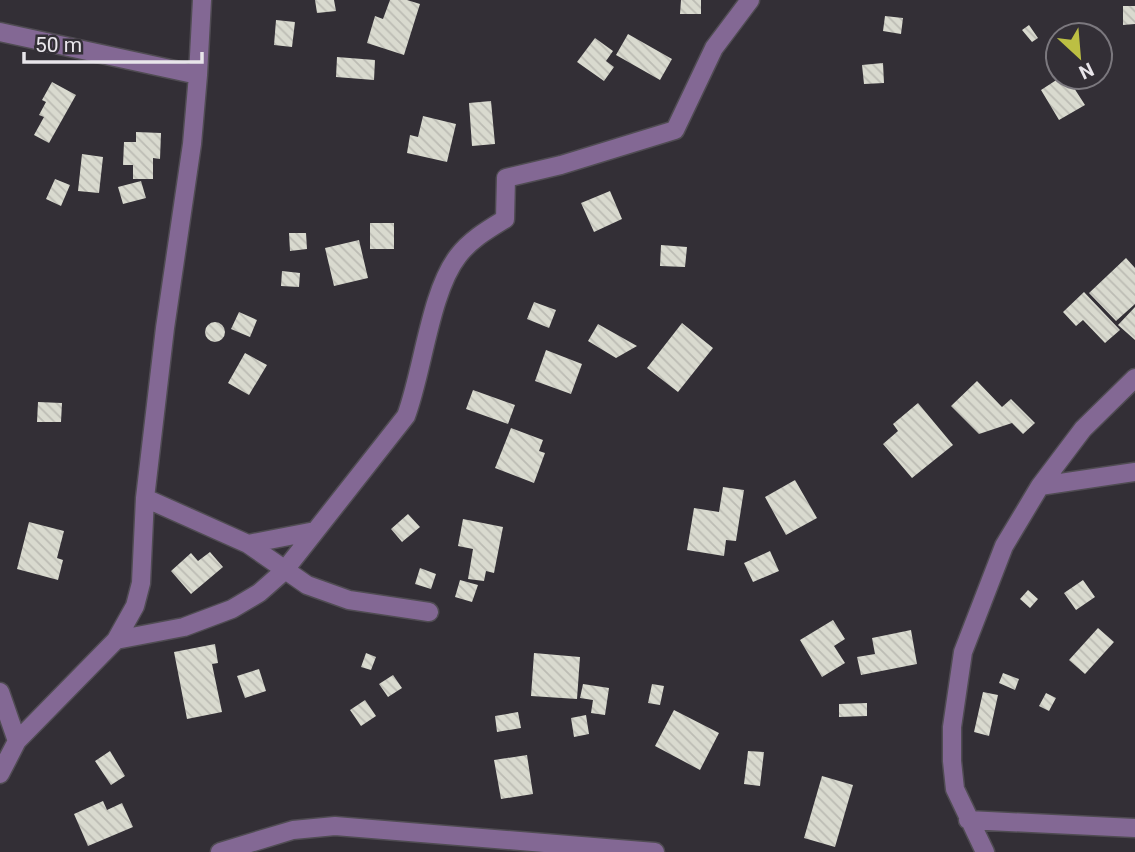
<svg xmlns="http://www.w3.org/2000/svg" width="1135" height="852" viewBox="0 0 1135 852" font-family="Roboto,sans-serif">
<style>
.building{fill:url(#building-back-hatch)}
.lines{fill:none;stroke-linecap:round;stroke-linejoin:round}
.minor-casing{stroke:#504c53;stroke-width:21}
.minor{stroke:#836894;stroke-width:18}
</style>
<defs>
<pattern id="building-back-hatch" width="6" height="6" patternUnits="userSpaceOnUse" patternTransform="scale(1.75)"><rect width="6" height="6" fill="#d9dacf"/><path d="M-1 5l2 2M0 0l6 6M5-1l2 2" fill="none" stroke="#bcbcb4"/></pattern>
</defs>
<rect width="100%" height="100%" fill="#332f36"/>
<path class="building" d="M315,0H334L336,11L317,13Z
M390,0H407L420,4L404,55L367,43L375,16L383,19Z
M681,0H701V14H680Z
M1123,6H1135V24L1123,25Z
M885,16L903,18L901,34L883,31Z
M276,20L295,22L292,47L274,45Z
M1029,25L1038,38L1032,42L1022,30Z
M628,34L672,59L660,80L616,55Z
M595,38L613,51L606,61L614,67L604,81L577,62Z
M337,57L375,60L374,80L336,77Z
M883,63L884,83L864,84L862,65Z
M1061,77H1067L1085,105L1059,120L1041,90Z
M52,82L76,95L49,143L34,135L44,117L39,115L46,102L42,100Z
M491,101L495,144L472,146L469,103Z
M423,116L456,124L447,162L407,153L410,135L418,137Z
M136,132L161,133L160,159L153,158V179H133V165H123L124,142H136Z
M82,154L103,157L99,193L78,191Z
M55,179L70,185L61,206L46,199Z
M141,181L146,198L123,204L118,187Z
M610,191L622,219L594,232L581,203Z
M370,223H394V249H370Z
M289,233H306L307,249L290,251Z
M359,240L368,278L334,286L325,248Z
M661,245L687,247L685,267L660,266Z
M1126,258L1135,268V304L1116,321L1089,293Z
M282,271L300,273L299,287L281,286Z
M1084,292L1120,330L1105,343L1083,320L1076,326L1063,312Z
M534,302L556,310L549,328L527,319Z
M1135,307V340L1118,325Z
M239,312L257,320L250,337L231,329Z
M205 332a10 10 0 1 1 20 0a10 10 0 1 1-20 0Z
M682,323L713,348L678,392L647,368Z
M598,324L637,346L616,358L588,341Z
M546,350L582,364L571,394L535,381Z
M245,353L267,365L249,395L228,383Z
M977,381L1002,407L1011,399L1035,423L1023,434L1012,423L979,434L951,406Z
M473,390L515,405L508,424L466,409Z
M38,402L62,403L61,422H37Z
M918,403L953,445L912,478L883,444L898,431L893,424Z
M511,428L543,440L539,451L545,453L534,483L495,468Z
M795,480L817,518L786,535L765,497Z
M723,487L744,490L736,541L726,540L724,556L687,550L694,508L719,512Z
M408,514L420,527L402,542L391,529Z
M463,519L503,527L494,573L486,571L484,581L468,579L473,549L458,546Z
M29,522L64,531L57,558L63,560L58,580L17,569Z
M770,551L779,571L753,582L744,563Z
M210,552L223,567L191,594L171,571L191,553L198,561Z
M420,568L436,574L431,589L415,584Z
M460,580L478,585L472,602L455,597Z
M1083,580L1095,597L1076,610L1064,593Z
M1028,590L1038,599L1030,608L1020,599Z
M833,620L845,639L834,646L845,663L822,677L800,640Z
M1098,628L1114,642L1085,674L1069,660Z
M911,630L917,664L861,675L857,657L875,654L872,638Z
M215,644L218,663L212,664L222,712L187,719L174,652Z
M366,653L376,657L371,670L361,667Z
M534,653L580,657L577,699L531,696Z
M259,669L266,691L245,698L237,676Z
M1003,673L1019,679L1015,690L999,683Z
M393,675L402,688L388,697L379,684Z
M583,684L609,688L605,715L591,713L593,700L580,698Z
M652,684L664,686L660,705L648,703Z
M983,692L998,695L989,736L974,732Z
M1046,693L1056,698L1049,711L1039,706Z
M365,700L376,716L361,726L350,710Z
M867,703V716L839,717V704Z
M674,710L719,733L700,770L655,746Z
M518,712L521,728L497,732L495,716Z
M586,715L589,734L574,737L571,718Z
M110,751L125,776L111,785L95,761Z
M748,751L764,752L760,786L744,784Z
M527,755L533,794L501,799L494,760Z
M822,776L853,785L835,847L804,838Z
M103,801L107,810L122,803L133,827L88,846L74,814Z"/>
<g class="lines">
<defs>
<path id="minor" d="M0,32L198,75
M1040,486L1135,472
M145,498L248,544L315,531
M248,544L307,585L349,600L429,612
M116,640L184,627L232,609L259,593L284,571L406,416C423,371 430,292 458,256C470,240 487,230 505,219L506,178L561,165L675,130L714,48L750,0
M0,692L17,741
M0,774L17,741L116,640L135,606L141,583L145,498L165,328L192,144L198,75L202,0
M968,820L1135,828
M220,852L293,830L335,826L655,852
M985,852L955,789L952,761V727L963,652L1004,546L1040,486L1083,429L1135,378"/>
</defs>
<use href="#minor" class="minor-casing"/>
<use href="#minor" class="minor"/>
</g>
<g transform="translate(1079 56) rotate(154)"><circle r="33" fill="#332f36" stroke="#7b787e" stroke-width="2"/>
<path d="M0-5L12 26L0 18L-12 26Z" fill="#bcbf43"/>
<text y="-10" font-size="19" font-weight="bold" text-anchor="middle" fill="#e8e5ea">N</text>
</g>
<path d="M24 52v10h178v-10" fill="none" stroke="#e8e5ea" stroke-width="3.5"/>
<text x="35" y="52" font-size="21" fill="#e8e5ea" stroke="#332f36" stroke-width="5" paint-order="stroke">50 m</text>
</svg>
